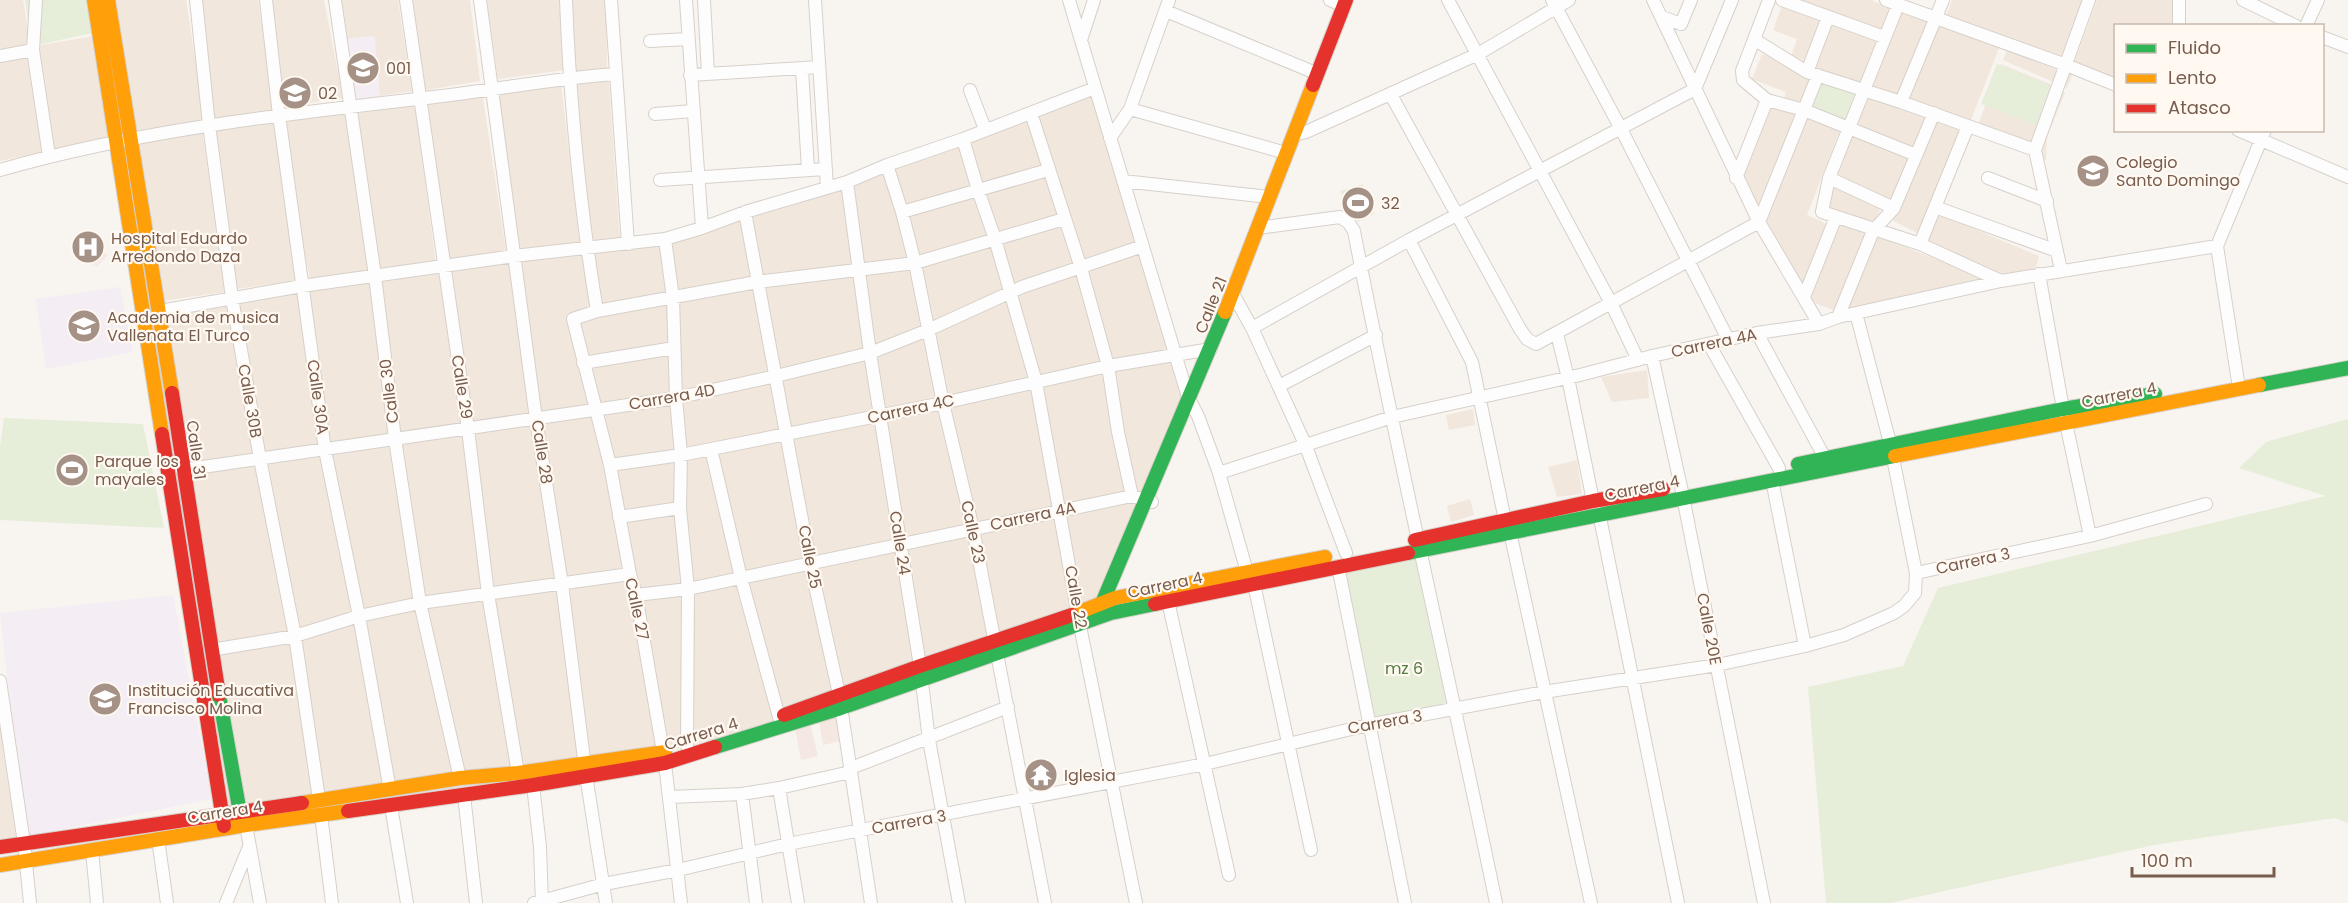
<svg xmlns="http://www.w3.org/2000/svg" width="2348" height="903" viewBox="0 0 2348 903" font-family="Poppins,sans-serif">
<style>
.residential{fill:#f1e7dd}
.commercial{fill:#f5e7e1}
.education{fill:#f5edf4}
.medical{fill:#f9e8e8}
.green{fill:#e6eeda}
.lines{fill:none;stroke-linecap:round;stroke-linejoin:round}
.street-casing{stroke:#d6d0ca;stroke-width:14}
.fast-casing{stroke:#d8d1cb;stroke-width:16}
.slow-casing{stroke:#d8d1cb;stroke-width:16}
.jam-casing{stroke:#d8d1cb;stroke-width:16}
.street{stroke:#fefdfd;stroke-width:12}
.fast{stroke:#30b455;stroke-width:14}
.slow{stroke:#ff9f0a;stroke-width:14}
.jam{stroke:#e5322d;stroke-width:14}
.labels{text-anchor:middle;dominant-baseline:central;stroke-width:4.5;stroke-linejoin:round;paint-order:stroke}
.poi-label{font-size:16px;fill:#785c4e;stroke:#fff9f2;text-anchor:start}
.street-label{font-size:16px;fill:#785c4e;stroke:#fff9f2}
.park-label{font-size:16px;fill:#577d46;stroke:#fff9f2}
</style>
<rect width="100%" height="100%" fill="#f8f4ef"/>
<path class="residential" d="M0,0H23L31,48L0,53Z
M113,0H186L205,121L133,131Z
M197,0H258L275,111L211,121Z
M271,0H324L343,98L282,107Z
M339,0H398L412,91L352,100Z
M409,0H470L480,81L421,91Z
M487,0H559L565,70L498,79Z
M571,0H606L607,74H574Z
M1797,0H1871L1892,9L1882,34Z
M1952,0H2092L2068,61L1946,16Z
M2097,0H2174V25L2116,26L2115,80L2074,63Z
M1783,3L1822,20L1804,60L1791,56L1797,39L1773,30Z
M1899,11L1933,22L1901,99L1866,89Z
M1830,22L1880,38L1863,87L1810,69Z
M1937,24L1999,48L1969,125L1905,101Z
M94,36L110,142L50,151L35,46Z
M2007,50L2072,76L2067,88L2003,60Z
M28,53L43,152L0,161V58Z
M1762,54L1801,68L1813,77L1803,104L1784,98L1786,92L1752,79Z
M2001,64L2050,84L2065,93L2047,137L2046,160L1975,133Z
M609,81L620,242L589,246L576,84Z
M561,83L580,247L520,255L498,90Z
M482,92L507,257L665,239L1100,92L1191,389L1100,610L774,723L654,756L494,785L229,822L149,308L448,265L423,101Z
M1866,93L1931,118L1916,154L1852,127Z
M415,104L436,265L374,274L353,114Z
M1770,104L1799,114L1758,213L1740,176Z
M346,107L369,270L310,280L278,118Z
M1807,115L1841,127L1807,215L1829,225L1804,289L1765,220Z
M275,117L299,280L236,289L208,129Z
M1932,121L1962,130L1919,234L1893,221Z
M202,129L225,292L162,301L135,140Z
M1851,132L1913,157L1892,205L1832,178Z
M1830,184L1882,206L1872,228L1827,211Z
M1936,213L2039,256L2034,273L2002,279L1923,244Z
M1838,223L1869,235L1838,312L1807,300Z
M1875,235L1988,280L1844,313Z
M1647,370L1649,398L1612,402L1601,377Z
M1473,409L1475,425L1449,430L1446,415Z
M1577,460L1582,494L1557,497L1548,467Z
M1470,499L1474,515L1451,522L1447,506Z
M0,721L5,764L12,804H14L19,838L0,841Z"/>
<path class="commercial" d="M836,710L841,741L823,745L818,716Z
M809,719L818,756L801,760L794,723Z"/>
<path class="education" d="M371,36L375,38L380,96L352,100L344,39Z
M307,84L309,99L283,103L281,88Z
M120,287L133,352L46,369L36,299Z
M173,595L212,799L25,837L0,613Z"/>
<path class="medical" d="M84,240L108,255L97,267L77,255Z"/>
<path class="green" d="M25,0H87L93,33L32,46Z
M1997,64L2054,87L2038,126L1981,104Z
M1819,81L1858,94L1846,124L1807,109Z
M1363,184L1374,214L1358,222L1340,191Z
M4,418L143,424L164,528L0,520V447Z
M2348,419V823L2335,818L2154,845L1890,903H1826L1808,687L1903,666L1938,588L2326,496L2239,468L2266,442Z
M1417,556L1451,705L1375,717L1344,570Z"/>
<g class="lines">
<defs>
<path id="street" d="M36,0L33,50L49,156
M196,0L209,125L232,298L260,459L295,636L319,799
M266,0L279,115L325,450L359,616L390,790
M335,0L375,276L395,439L420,603L460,778
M406,0L468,429L488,594L518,773
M480,0L536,419L562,584L586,775L606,903
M566,0C570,104 580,208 597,311
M611,0L628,244
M686,0L702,228
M704,0L708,74
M815,0L827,187
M1069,0L1188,397L1198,416L1219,473L1247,572
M1330,0L1344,6
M1448,0L1611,303L1638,360
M1552,0L1620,127L1728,339
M1653,0L1759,222L1819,324
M1769,0L1742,71L1743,80L1767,100L1804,110L1916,155
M1782,0L1884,37
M1886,0L2066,65L2116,85
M2243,0L2296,26
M1898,5L1829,178L1822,212L1920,244L2001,281
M1166,11L1318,74
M1662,17L1681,24L1691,0
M2179,26V0
M2306,26L2318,0
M2322,37L2348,47
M1081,40L1094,0
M1755,40L1807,72L1901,102L2035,150
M650,41L688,39
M0,56L33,50
M802,69L808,170
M1807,72L1828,17
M690,75L819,67
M970,90L985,129
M1391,95L1520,329L1527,339L1536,344L1759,222L1818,75
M1901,102L1943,0
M1130,109L1286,153
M1031,113L1081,268L1108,366L1118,432L1132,496
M655,114L693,111
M2238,130L2348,177
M1294,135L1306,132L1478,54L1569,0
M1110,138L1130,109L1169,0
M963,139L978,190L995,239L1036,382L1080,626L1136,903
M887,165L902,212L915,263L943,403L973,529L1045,903
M0,170C136,131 277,115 417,99C483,92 549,79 615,74
M1736,178L1767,100
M1829,178L1894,208
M1988,178L2047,201
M660,180L825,169
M1123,181L1269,197
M847,182L870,353L920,666L929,740L959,903
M1935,207L2057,251
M745,212L810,563L839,694L871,903
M902,212L1048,170
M1265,227L1340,217L1349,223L1354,231C1397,456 1450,679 1496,903
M665,239L673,298L676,398L681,455L680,508L688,589L687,746
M1409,240L1472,362L1505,520
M1920,244L1968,126
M2061,270L2035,150L2089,0
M2039,274L2063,409L2090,536
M1233,294L1252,328L1305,444L1346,553
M1804,297L1836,217
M160,311L302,286L514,256L665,239L702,228L745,212L847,182L887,165L963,139L1095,88
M1856,313L1890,443L1916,573
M1838,317L1873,231L1894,208L1934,113
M1252,328L1409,240L1695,89L1732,0
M1757,333L1825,458
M1557,334L1568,378L1593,501
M1709,344L1779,468
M1652,356L1681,487L1764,903
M583,363L674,348
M1279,386L1376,335
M2239,388L2217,246L2265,130
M711,449L741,578L779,717
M610,465L681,455L943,403L1108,366L1211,349
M182,470L676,398L776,376L870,353L928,330L1022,287L1143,246
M1219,473L1392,417L1580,375L1652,356L1757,333L1819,324L1838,317L2001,281L2217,246
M1772,480L1805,646
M1599,513L1678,903
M619,517L680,508
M1510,532L1591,903
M1338,566L1405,903
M1254,584L1311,850
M636,595L688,589L1132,496L1152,502
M1168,601L1229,875
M211,650L295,636L359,616L420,603L630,574
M0,681L24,843L30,903
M533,785L540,847L542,903
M779,788L798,903
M742,794L756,903
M464,795L476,903
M670,797L742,794L779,788L846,773L851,768L1008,707
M391,806L407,903
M321,815L332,903
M246,825L260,903
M158,839L167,903
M92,851L97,903
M226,903L249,847
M534,903L604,884L678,870L788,844L1205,764L1368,725L1544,692L1717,665L1805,646L1844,635L1894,613L1904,606L1915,593L1916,573L2090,536L2206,504
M681,903L665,763L636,595L630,574L610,465L573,319L597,311L757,282L915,263L1064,219"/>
<path id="fast" d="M2259,385L2348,368
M1798,464L2063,409L2155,394
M1408,553L1895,456
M1100,608L1225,312
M219,695L240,813L244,822
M715,747L841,708L1111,613L1155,604"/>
<path id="slow" d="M94,0L162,434
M108,0L172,393
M1225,312L1313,85
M1895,456L2259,385
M1072,615L1115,598L1325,557
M302,803L460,778L518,773L665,752
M0,865L246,825L348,811"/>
<path id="jam" d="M1313,85L1346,0
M172,393L219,695
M162,434L224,826
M1415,540L1593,501L1663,489
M1155,604L1408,553
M784,715L920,666L1072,615
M348,811L533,785L665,763L715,747
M0,847L302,803"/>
</defs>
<use href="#street" class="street-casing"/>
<use href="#fast" class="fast-casing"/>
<use href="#slow" class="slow-casing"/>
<use href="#jam" class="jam-casing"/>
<use href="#street" class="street"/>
<use href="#fast" class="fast"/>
<use href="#slow" class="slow"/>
<use href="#jam" class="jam"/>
</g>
<defs>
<symbol id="school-disc" viewBox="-11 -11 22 22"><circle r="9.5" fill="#a59186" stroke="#fff9f2"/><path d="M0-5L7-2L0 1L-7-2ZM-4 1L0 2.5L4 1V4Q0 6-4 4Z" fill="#fff"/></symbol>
<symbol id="stadium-disc" viewBox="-11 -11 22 22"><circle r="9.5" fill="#a59186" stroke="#fff9f2"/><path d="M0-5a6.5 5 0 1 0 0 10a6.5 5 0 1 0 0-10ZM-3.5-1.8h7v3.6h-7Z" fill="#fff"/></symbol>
<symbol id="hospital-disc" viewBox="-11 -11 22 22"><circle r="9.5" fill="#a59186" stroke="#fff9f2"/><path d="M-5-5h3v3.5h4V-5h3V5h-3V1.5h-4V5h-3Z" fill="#fff"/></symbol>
<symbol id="temple-disc" viewBox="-11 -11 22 22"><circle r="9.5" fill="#a59186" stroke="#fff9f2"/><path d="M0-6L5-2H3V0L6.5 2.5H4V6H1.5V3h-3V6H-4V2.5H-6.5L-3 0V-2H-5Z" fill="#fff"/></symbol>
</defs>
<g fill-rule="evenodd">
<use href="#school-disc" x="344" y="49" width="38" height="38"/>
<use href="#school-disc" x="276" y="74" width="38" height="38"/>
<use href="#school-disc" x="2074" y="152" width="38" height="38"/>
<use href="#stadium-disc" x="1339" y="184" width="38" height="38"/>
<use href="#hospital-disc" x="69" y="228" width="38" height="38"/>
<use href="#school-disc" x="65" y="307" width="38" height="38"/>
<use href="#stadium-disc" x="53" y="451" width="38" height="38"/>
<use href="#school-disc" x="86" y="680" width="38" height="38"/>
<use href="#temple-disc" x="1022" y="756" width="38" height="38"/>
</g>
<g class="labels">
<g class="poi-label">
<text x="386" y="68">001</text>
<text x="318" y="93">02</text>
<text x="2116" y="162">Colegio<tspan x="2116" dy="18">Santo Domingo</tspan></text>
<text x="1381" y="203">32</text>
<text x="111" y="238">Hospital Eduardo<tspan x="111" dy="18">Arredondo Daza</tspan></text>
<text x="107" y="317">Academia de musica<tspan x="107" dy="18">Vallenata El Turco</tspan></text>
<text x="95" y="461">Parque los<tspan x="95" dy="18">mayales</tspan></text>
<text x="128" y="690">Institución Educativa<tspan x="128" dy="18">Francisco Molina</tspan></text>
<text x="1064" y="775">Iglesia</text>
</g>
<g class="street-label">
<text transform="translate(1211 305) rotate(-68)">Calle 21</text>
<text transform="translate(1714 343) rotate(-12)">Carrera 4A</text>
<text transform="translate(462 387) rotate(81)">Calle 29</text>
<text transform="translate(389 391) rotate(-97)">Calle 30</text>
<text transform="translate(2119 395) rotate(-11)">Carrera 4</text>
<text transform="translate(318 397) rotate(82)">Calle 30A</text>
<text transform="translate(672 397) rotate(-10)">Carrera 4D</text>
<text transform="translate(250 401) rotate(80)">Calle 30B</text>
<text transform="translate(911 409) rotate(-12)">Carrera 4C</text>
<text transform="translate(196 450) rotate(82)">Calle 31</text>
<text transform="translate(542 452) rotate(81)">Calle 28</text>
<text transform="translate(1642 488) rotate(-11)">Carrera 4</text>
<text transform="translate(1033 516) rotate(-12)">Carrera 4A</text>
<text transform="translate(973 532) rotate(78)">Calle 23</text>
<text transform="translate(900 543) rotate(81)">Calle 24</text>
<text transform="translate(810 557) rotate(79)">Calle 25</text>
<text transform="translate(1973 561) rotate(-12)">Carrera 3</text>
<text transform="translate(1165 585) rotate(-12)">Carrera 4</text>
<text transform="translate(1076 597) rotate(80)">Calle 22</text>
<text transform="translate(637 609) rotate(78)">Calle 27</text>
<text transform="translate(1709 629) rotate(79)">Calle 20E</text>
<text transform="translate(1385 722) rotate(-10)">Carrera 3</text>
<text transform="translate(701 734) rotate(-17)">Carrera 4</text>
<text transform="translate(225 812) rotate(-9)">Carrera 4</text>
<text transform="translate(909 822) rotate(-10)">Carrera 3</text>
</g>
<g class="park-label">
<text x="1404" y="668">mz 6</text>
</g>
</g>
<rect x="2114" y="24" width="210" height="108" fill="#fff9f2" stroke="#c9bab0" stroke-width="1.5"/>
<rect x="2126" y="44" width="30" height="9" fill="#30b455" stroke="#c9bab0" stroke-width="1.5"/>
<text x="2168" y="54" font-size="18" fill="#785c4e">Fluido</text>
<rect x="2126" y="74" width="30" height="9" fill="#ff9f0a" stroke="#c9bab0" stroke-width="1.5"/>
<text x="2168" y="84" font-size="18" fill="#785c4e">Lento</text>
<rect x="2126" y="104" width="30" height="9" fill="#e5322d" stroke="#c9bab0" stroke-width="1.5"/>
<text x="2168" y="114" font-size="18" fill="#785c4e">Atasco</text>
<path d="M2132 867v9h142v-9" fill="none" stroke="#785c4e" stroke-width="3"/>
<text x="2141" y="867" font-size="18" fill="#785c4e" stroke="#fff9f2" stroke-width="4.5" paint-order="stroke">100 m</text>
</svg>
